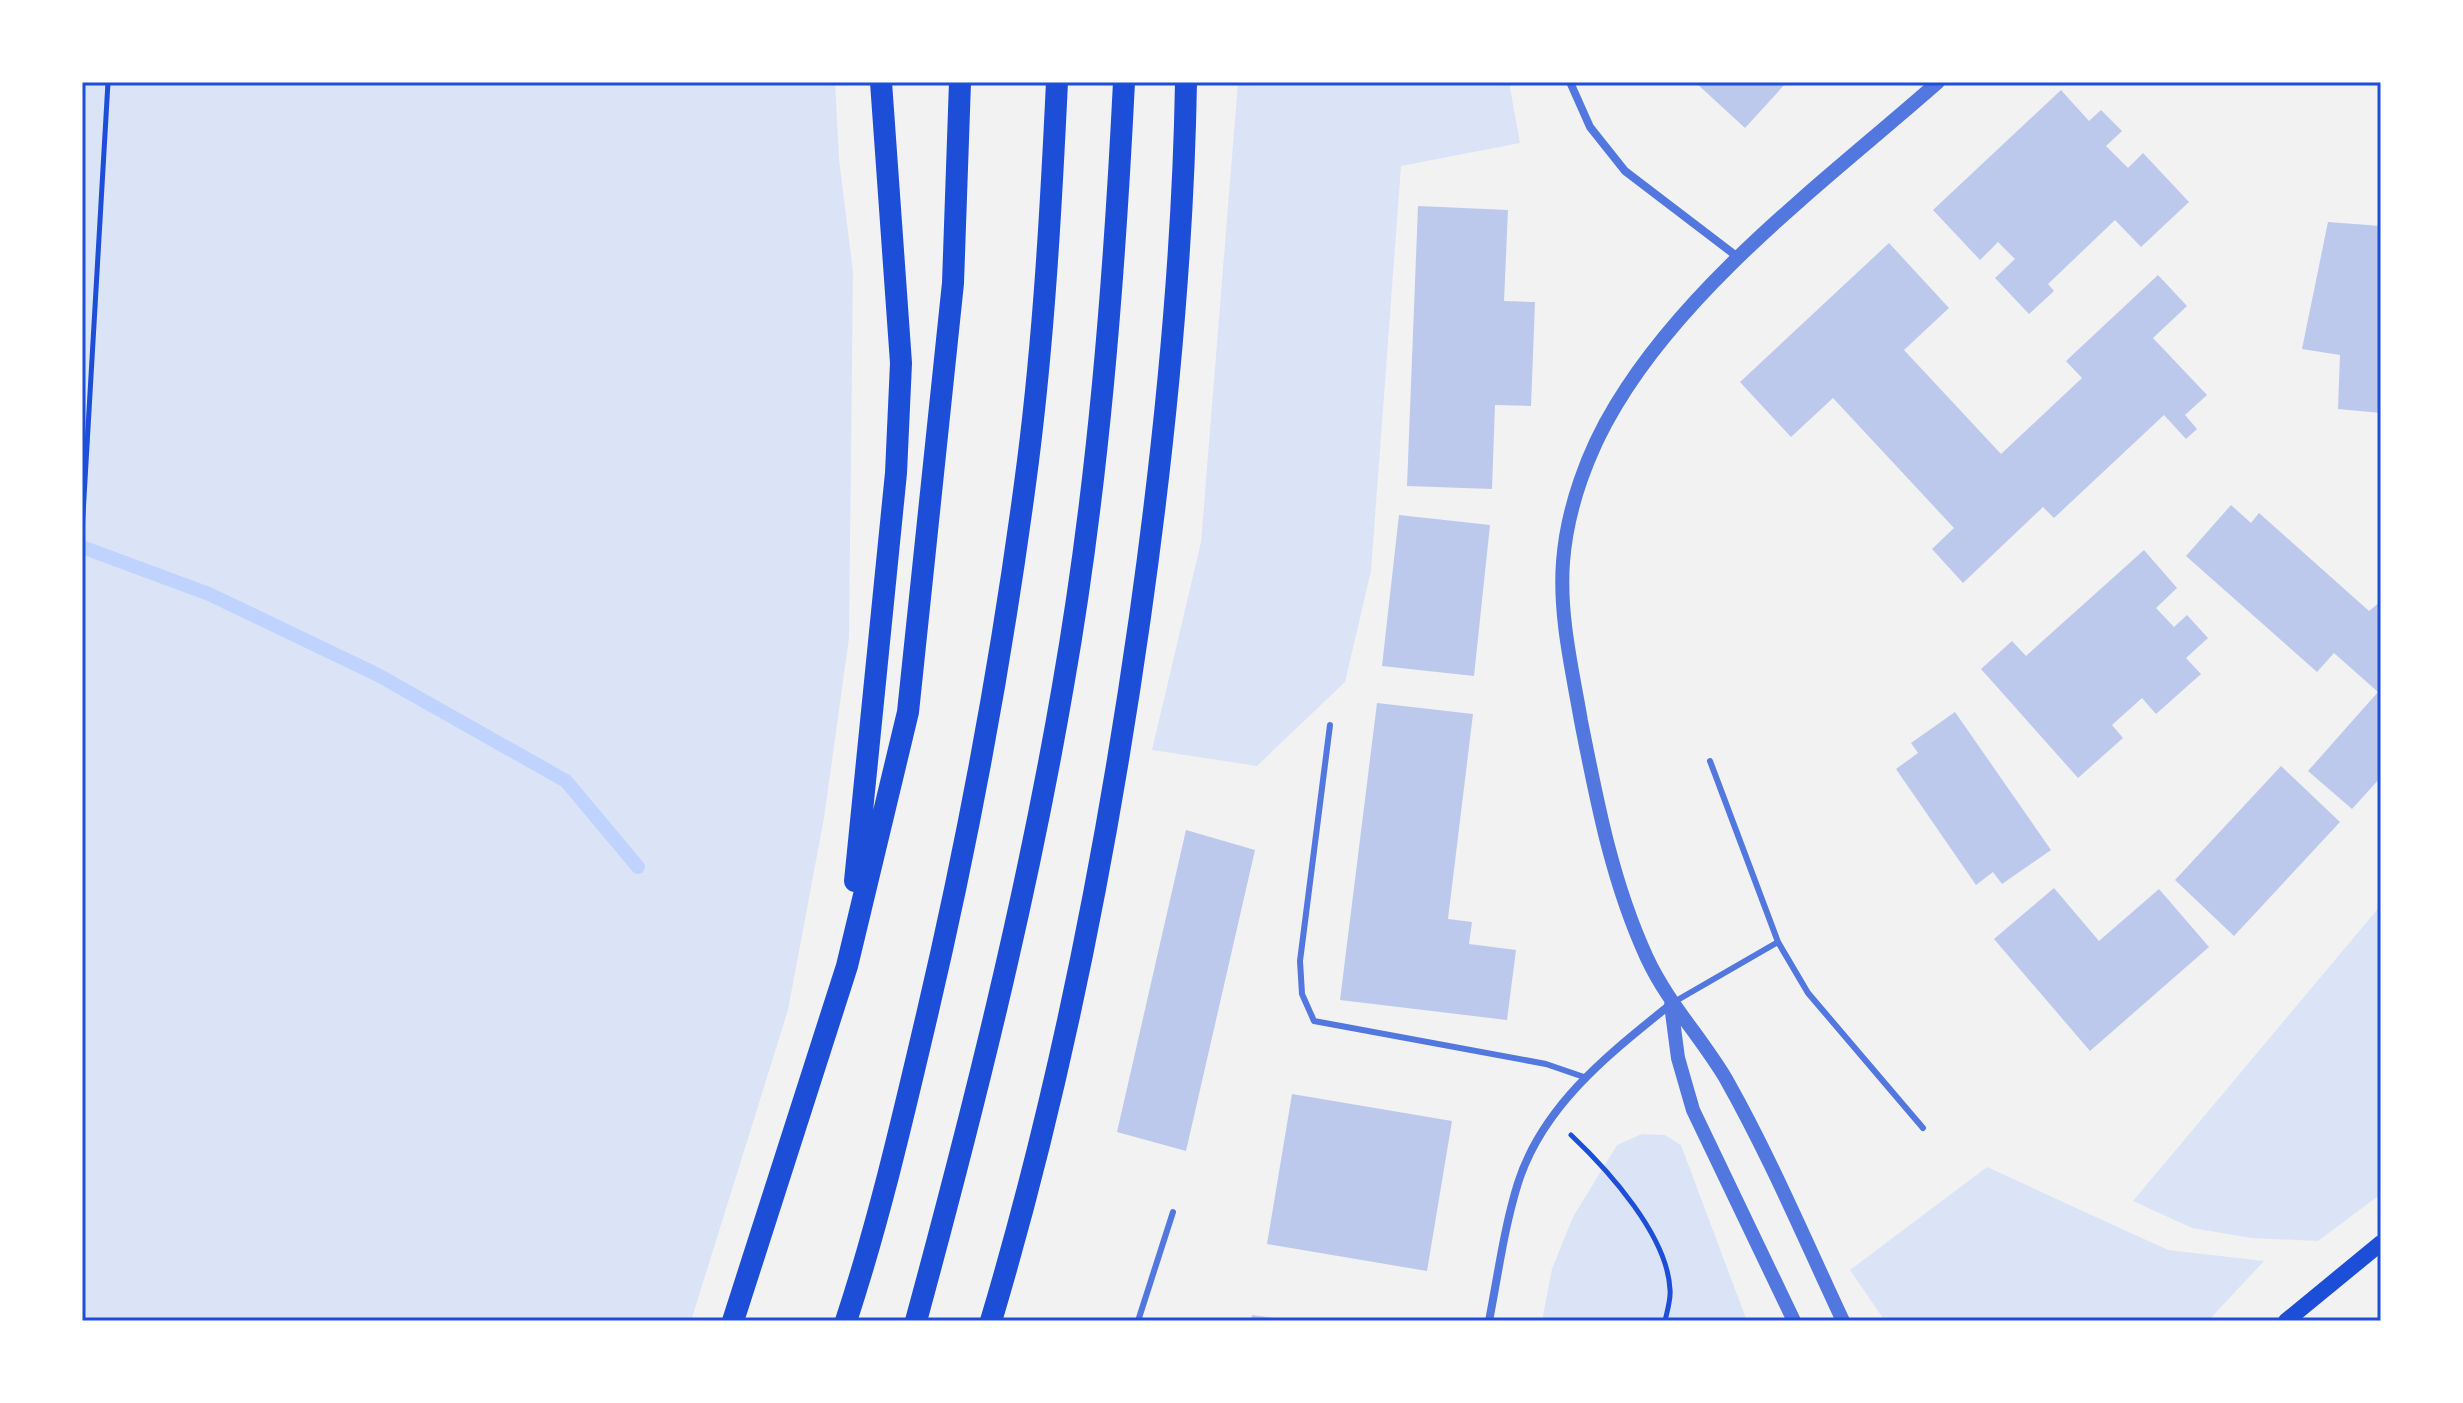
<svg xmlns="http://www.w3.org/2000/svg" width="2463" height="1403" viewBox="0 0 2463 1403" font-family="'Noto Sans',sans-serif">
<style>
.green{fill:#dbe4f7}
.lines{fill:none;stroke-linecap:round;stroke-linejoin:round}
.stream{stroke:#bfd3fe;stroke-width:14}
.building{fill:#bdc9ec}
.path{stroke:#1d4ed8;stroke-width:5}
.service{stroke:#5277de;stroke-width:6}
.minor{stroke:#5277de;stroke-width:8}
.tertiary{stroke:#5277de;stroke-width:14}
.secondary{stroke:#1d4ed8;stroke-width:16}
.trunk{stroke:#1d4ed8;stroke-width:22}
.neatline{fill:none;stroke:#1d4ed8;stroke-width:3}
</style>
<rect width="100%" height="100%" fill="#f2f2f2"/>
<path class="green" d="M82,82H835L839,159L853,272L849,638L824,818L788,1010L691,1321H82Z
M1238,82H1509L1520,143L1401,166L1371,571L1345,682L1257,766L1152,750L1201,542Z
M2381,905V1194L2318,1241L2251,1238L2192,1228L2133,1201Z
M1642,1134L1665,1135L1681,1145L1747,1321H1542L1552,1269L1573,1217L1617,1145Z
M1987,1167L2168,1250L2264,1261L2208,1321H1885L1850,1270Z"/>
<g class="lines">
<path class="stream" d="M82,547L209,594L378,675L566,781L638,867"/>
</g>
<path class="building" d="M1695,82H1787L1745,128Z
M2061,90L2089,121L2101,110L2122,131L2106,146L2128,168L2143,153L2189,202L2141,247L2115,220L2048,284L2054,291L2029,314L1995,278L2015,259L1998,242L1980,260L1933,210Z
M1418,206L1508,210L1504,301L1535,302L1531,406L1495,405L1492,489L1407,486Z
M2328,222L2381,226V413L2338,409L2340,355L2302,349Z
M1889,243L1949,308L1904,350L2001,454L2082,378L2066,361L2158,275L2187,306L2153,338L2207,395L2185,415L2197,429L2186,439L2164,415L2054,518L2043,507L1963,583L1932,549L1954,528L1833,398L1791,437L1740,382Z
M2231,505L2251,523L2259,513L2369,611L2381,601V777L2352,809L2308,771L2378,692L2334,653L2317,672L2186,556Z
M1399,515L1490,525L1474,676L1382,666Z
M2144,550L2177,588L2156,608L2174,627L2187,615L2208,638L2186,658L2201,674L2156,714L2142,698L2112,725L2123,738L2078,778L1981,669L2012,641L2026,656Z
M1377,703L1473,714L1448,919L1472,922L1469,944L1516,950L1507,1020L1340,1000Z
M1955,712L2051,850L2002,884L1993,872L1976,885L1896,769L1918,753L1911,743Z
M2281,766L2340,822L2234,936L2175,880Z
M1186,830L1255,850L1186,1151L1117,1132Z
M2054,888L2099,941L2159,889L2209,947L2090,1051L1994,939Z
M1292,1094L1452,1121L1427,1271L1267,1244Z
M1252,1315L1281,1319V1321H1251Z"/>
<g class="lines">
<path class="path" d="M82,532L108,82
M1571,1135C1608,1170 1668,1236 1670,1290C1671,1300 1667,1311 1665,1321"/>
<path class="service" d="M1330,725L1300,961L1302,994L1314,1021L1546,1064L1584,1077
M1710,761L1778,942L1808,993L1923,1128
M1674,1002L1778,942
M1138,1321L1173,1212"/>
<path class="minor" d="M1570,82L1590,127L1625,171L1739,258
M1489,1321C1498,1275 1504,1228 1518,1183C1543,1105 1609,1054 1671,1004"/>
<path class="tertiary" d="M1671,1005L1678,1058L1693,1110L1794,1321
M1843,1321C1805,1240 1770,1157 1726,1079C1701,1037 1668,1003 1647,958C1612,882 1597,802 1581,721C1572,669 1559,615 1563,562C1567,508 1588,451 1616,405C1691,280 1829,178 1938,82"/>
<path class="secondary" d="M2286,1321L2381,1243"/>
<path class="trunk" d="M855,881L896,473L901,363L881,82
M733,1321L847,966L908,712L953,283L960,82
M846,1321C879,1221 903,1117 927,1015C970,832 1004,647 1028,461C1044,335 1051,208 1057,82
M916,1321C973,1111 1026,901 1063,686C1098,487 1114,284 1124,82
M991,1321C1060,1090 1106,856 1140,617C1165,440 1183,261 1186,82"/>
</g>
<rect width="2463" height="1403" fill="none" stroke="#ffffff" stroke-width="168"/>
<rect x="84" y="84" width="2295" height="1235" class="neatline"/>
</svg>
